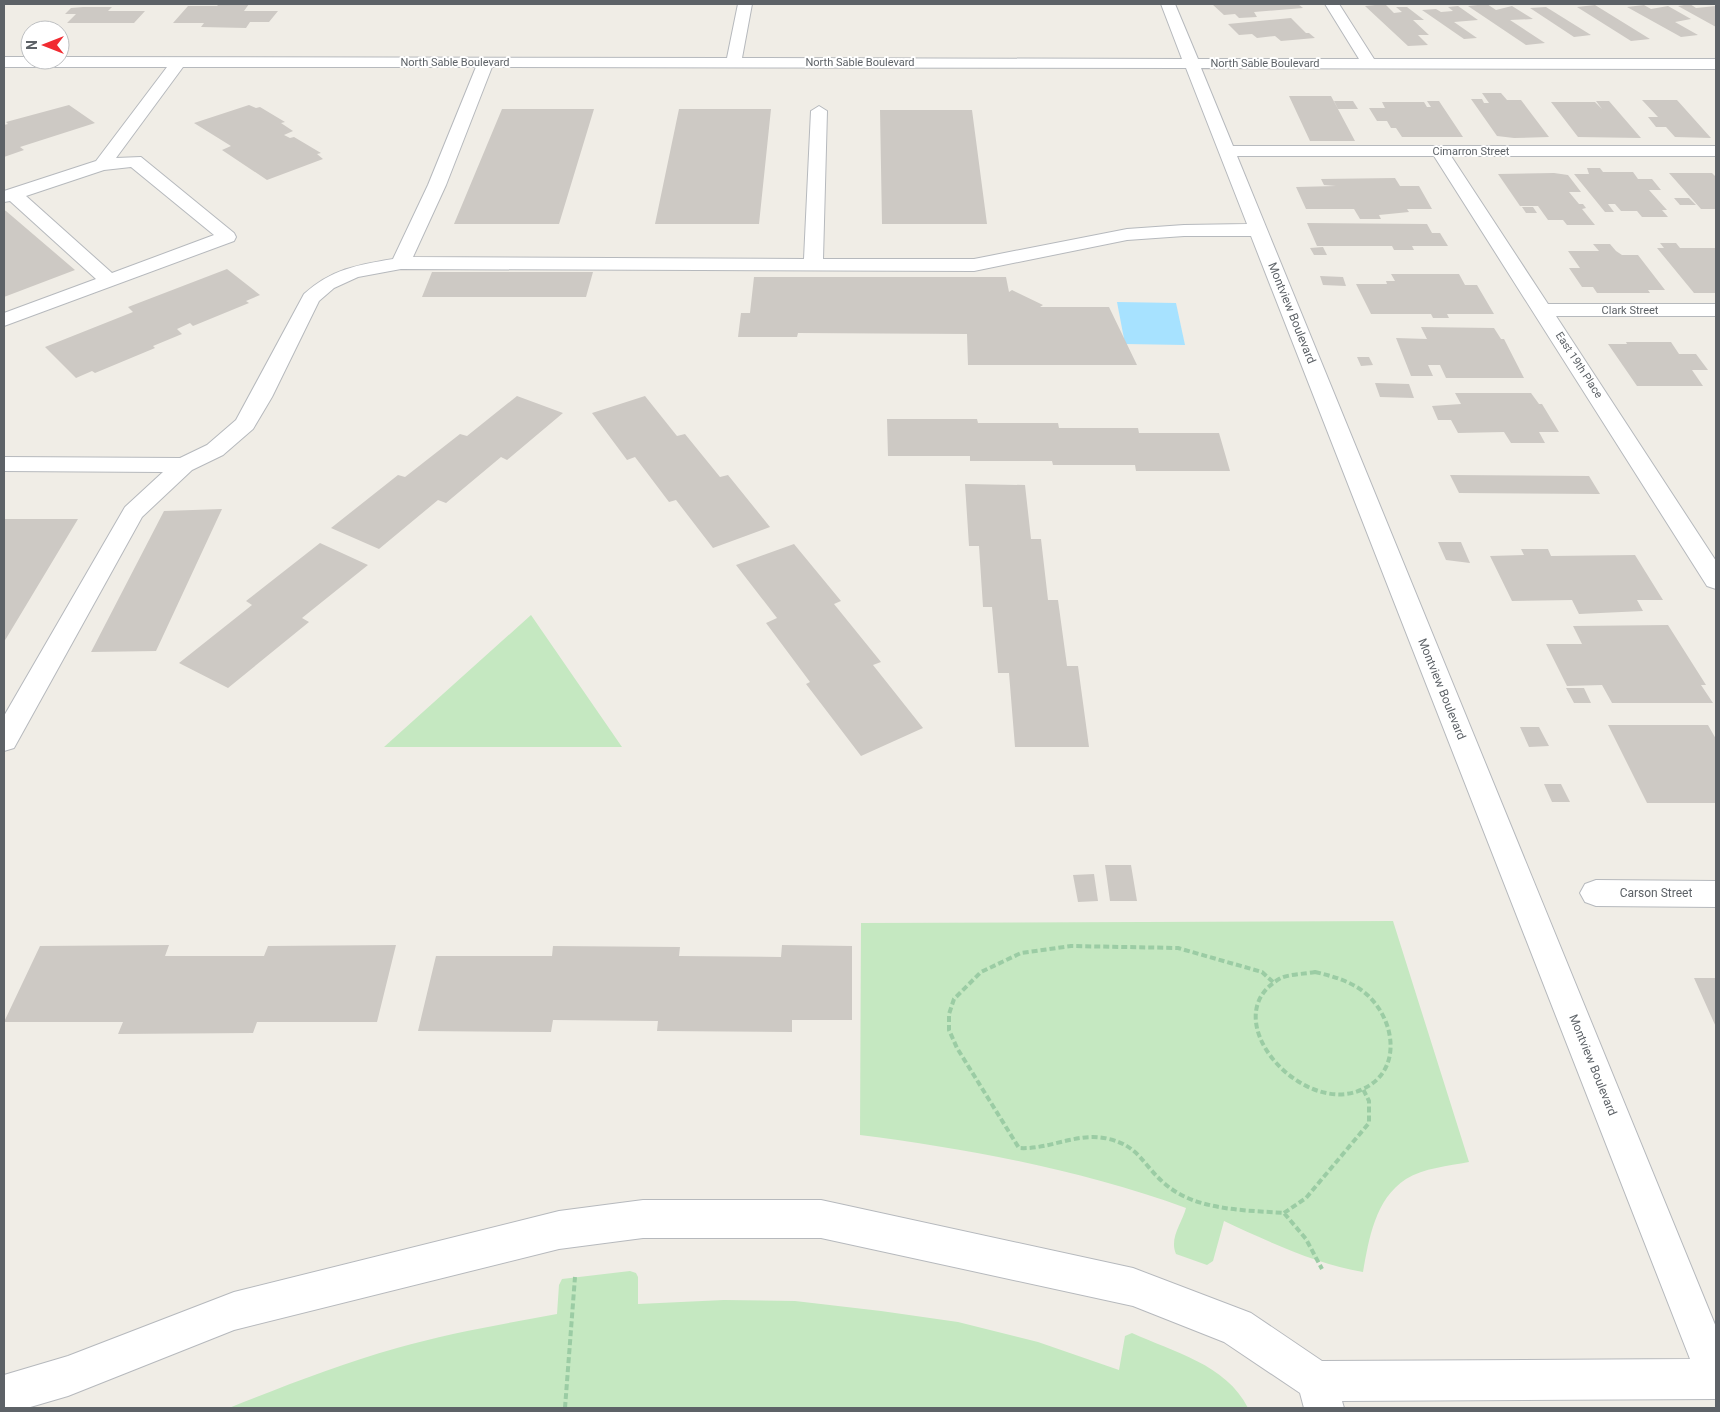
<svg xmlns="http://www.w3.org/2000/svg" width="1720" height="1412" viewBox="0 0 1720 1412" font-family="Roboto,sans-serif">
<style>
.green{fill:#c5e8c1}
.water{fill:#a7e2ff}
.building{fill:#cdc9c4}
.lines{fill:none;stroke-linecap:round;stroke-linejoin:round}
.minor-casing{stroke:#b6b9bd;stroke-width:2}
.path{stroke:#9bcca4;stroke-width:4;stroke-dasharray:6 3;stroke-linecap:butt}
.minor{fill:#fff;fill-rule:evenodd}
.labels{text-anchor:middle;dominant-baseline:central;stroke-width:4;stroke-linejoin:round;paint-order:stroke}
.far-street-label{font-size:11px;fill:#5d6267;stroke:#fff}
.street-label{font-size:12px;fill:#5d6267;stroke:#fff}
</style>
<rect width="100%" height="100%" fill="#f0ede6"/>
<path class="green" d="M531,615L622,747H384Z
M1393,921L1469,1162C1448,1166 1424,1168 1406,1179C1375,1199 1369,1239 1363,1272C1316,1264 1267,1241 1224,1221L1213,1261L1207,1265L1176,1254C1169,1238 1182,1223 1186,1208C1081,1170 970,1149 860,1135L861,923Z
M630,1271L636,1273L638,1277V1304L724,1300L795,1301L881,1311L958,1322L1038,1342L1119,1370L1125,1336L1132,1333C1173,1352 1226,1364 1248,1408H229C284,1386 340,1364 397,1348C449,1333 503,1324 557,1314L559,1285L562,1279Z"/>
<path class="water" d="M1117,302L1176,303L1185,345L1125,344Z"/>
<path class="building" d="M219,4H249L244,11H278L269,22H250L246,28L201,27L204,23H173L188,6H217Z
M1212,4H1298L1303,8L1254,12L1257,17L1239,18L1235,14L1224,15Z
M1385,4L1394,13L1402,12L1396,7H1407L1424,20H1413L1429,35H1418L1428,45L1408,46L1365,6Z
M1487,4L1496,10L1512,6L1533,19L1510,20L1545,43L1526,45L1468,6Z
M1690,4L1696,8L1716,6V27L1678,6Z
M1595,5L1650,39L1631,41L1577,7Z
M1644,5L1651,9L1668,6L1691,19L1675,22L1698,35L1681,37L1627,7Z
M1458,6L1478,20L1454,22L1477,38L1464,39L1422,10L1436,9L1441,12L1453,11L1448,7Z
M83,7H112L108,11H145L134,23H67L76,14H65L71,8Z
M1546,7L1591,35L1574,37L1530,8Z
M1291,18L1306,33H1309L1315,38L1281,41L1275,36L1257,38L1252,34L1239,35L1228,24Z
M1482,93H1501L1507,100H1521L1549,137L1514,138L1497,136L1471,99H1482L1484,103H1489Z
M1289,96H1331L1355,141H1310Z
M1642,100H1677L1711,138L1675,137L1666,127H1656L1648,117H1658Z
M1334,101H1353L1358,109H1338Z
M1427,101H1439L1463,137H1402L1396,128H1391L1387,121H1377L1369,108H1385L1382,102H1424L1427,107H1431Z
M1596,101H1609L1641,138L1578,137L1551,102H1595L1602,109Z
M69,105L95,123L20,147L24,150L4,157V125L8,124L6,122Z
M249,105L256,108L260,107L285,122L281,123L293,131L284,135L290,138L294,137L321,153L317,154L323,159L267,180L222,150L231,146L194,123Z
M502,109H594L559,224H454Z
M679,109H771L759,224H655Z
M880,110H972L987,224H882Z
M1587,168H1600L1603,172H1633L1638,179H1652L1661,190H1649L1667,210H1662L1668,217H1642L1637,211H1621L1615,204H1608L1614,212H1605L1574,174H1589Z
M1554,173L1568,175L1581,192H1569L1579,204H1583L1586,208L1582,209L1595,225H1567L1563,220H1548L1538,206H1520L1498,174Z
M1669,173H1712L1716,177V209H1701Z
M1395,178L1400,186H1419L1432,209H1407L1409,212L1379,215L1381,219H1360L1354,209H1306L1296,187L1336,186L1324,185L1321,179Z
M1674,198H1689L1696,205H1680Z
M1522,207H1533L1537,213H1526Z
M4,210L6,211L75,270L4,297Z
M1307,223L1427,224L1432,233H1440L1448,246H1412L1414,250H1394L1392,246H1317Z
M1660,243H1676L1680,248H1716V293H1694L1657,248H1664Z
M1593,244H1610L1616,251L1622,255H1638L1665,290H1648L1650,293H1597L1593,287H1582L1569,268H1580L1568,251H1599Z
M1323,247L1327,255H1314L1310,248Z
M227,269L260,295L246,301L249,303L193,326L190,323L177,329L182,334L153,346L155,348L95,373L92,371L76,378L45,347L133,312L128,307Z
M432,272H593L586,297H422Z
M1391,274H1459L1465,285H1477L1494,314H1447L1449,318H1433L1431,314H1371L1356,284H1387L1386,281H1395Z
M1320,276L1343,277L1346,286L1323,285Z
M754,277H1006L1009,292L1012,290L1043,305L1040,307H1109L1137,365H968L967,334L798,333L797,337H738L741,313H750Z
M1421,327L1494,328L1501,339H1504L1524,378H1446L1440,365H1428L1433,376H1411L1396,338L1427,339Z
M1626,342H1671L1679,354H1696L1708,370H1692L1703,386H1637L1608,344H1627Z
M1357,357H1369L1373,365L1361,366Z
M1375,383L1409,384L1414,398L1380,397Z
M1455,393H1531L1539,404H1542L1559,432H1539L1545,443H1511L1504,432L1458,433L1451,420H1438L1432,406L1461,404Z
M517,396L563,413L507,460L501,457L446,503L438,500L379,549L331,528L398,475L405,477L460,434L467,436Z
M645,396L677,436L685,434L720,477L728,475L770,527L713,548L676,500L669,502L635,457L627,460L592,413Z
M887,419H977L978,423H1058L1059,428H1138L1139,433H1219L1230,471H1136L1135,465H1053L1052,461H970V456H888Z
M1450,475L1589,476L1600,494L1459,493Z
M965,484L1025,485L1031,539H1041L1048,600H1058L1067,666H1078L1089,747H1015L1009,673H998L992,607H983L979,546H969Z
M222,509L156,651L91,652L164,511Z
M4,519H78L4,642Z
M1438,542H1461L1470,563L1446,560Z
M320,543L368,565L302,618L309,622L228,688L179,663L252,605L246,601Z
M794,544L841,601L834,604L881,662L873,665L923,728L861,756L806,684L810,682L766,623L777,618L736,565Z
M1521,549H1548L1551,556L1635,555L1663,600H1637L1643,611L1579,614L1572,600L1512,601L1490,556L1524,555Z
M1668,625L1706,685H1701L1713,703H1612L1602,685L1567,686L1546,644H1582L1573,626Z
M1566,688H1584L1591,703H1574Z
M1608,725H1708L1716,739V803H1647Z
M1520,727H1539L1549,746L1529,747Z
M1544,784H1561L1570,802H1552Z
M1105,865H1131L1137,901H1110Z
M1094,874L1098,901L1078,902L1073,875Z
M169,945L165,956H264L268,946L396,945L377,1022H257L253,1033L118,1034L123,1022H4L40,946Z
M782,945L852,946V1020H792V1032L657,1031L658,1021L553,1020L551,1032L418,1031L436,956H552L553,946L680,947L679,956L781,957Z
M1694,978H1716V1027Z"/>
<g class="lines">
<defs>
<path id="minor" d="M738,4H752L742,58L1182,59L1161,4H1175L1198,59H1359L1325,4H1339L1374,59H1716V69L1201,68L1233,146H1716V156H1451L1548,304H1716V316H1556L1716,561V589L1707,586L1434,156H1237L1716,1327V1399L1342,1401L1344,1408H1304L1300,1393L1224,1342L1133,1306L821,1238H643L559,1249L234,1330L68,1396L27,1408H4V1375L68,1356L234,1292L559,1211L643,1200H821L1133,1268L1251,1313L1322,1361L1690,1359L1251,236H1184L1127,240L974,271L401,269L358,277L334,288L319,301L272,397L253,429L223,455L192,470L142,517L14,748L4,751V716L125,507L163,472L4,471V457L180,458L207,445L236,420L304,294C332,269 357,265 393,259L428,185L476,67H183L116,158L141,157L234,233L236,237L234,241L4,326V313L96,279L10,201L4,202V191L96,161L167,67H4V57H30V60H60V57L727,58ZM492,67L1186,68L1247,224L1184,225L1127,229L974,259H823L827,111L819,106L811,111L804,259L413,257L446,185ZM131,167L214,235L112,273L26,196L104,170Z
M1596,880L1716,881V907L1596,906L1585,902L1580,893L1585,884Z"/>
</defs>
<use href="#minor" class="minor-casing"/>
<path class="path" d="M1315,972C1332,976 1350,981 1364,992C1395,1017 1404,1070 1363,1089C1302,1119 1211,1016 1281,978C1290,974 1305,974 1315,972Z
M1273,982L1262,972L1178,948L1071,946L1021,953L981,972L954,999L949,1014V1030L957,1048L1019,1148C1050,1150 1078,1131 1109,1139C1139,1146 1143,1165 1164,1183C1195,1211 1245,1210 1284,1213L1306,1239L1322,1269
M1284,1213L1306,1198L1369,1123V1101L1363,1089
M565,1408L575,1277"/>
<use href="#minor" class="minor"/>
</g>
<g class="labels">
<g class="far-street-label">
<text x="455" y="62">North Sable Boulevard</text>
<text x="860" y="62">North Sable Boulevard</text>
<text x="1265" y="63">North Sable Boulevard</text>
<text x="1471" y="151">Cimarron Street</text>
<text x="1630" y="310">Clark Street</text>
<text transform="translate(1579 365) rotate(57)">East 19th Place</text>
</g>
<g class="street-label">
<text transform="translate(1292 313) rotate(68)">Montview Boulevard</text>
<text transform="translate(1442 689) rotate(68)">Montview Boulevard</text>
<text x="1656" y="893">Carson Street</text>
<text transform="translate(1593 1065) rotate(68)">Montview Boulevard</text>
</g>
</g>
<rect width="1720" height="1412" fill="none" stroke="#5d6267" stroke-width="10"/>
<g transform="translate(45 45) rotate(270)"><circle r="24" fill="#ffffff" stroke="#bec0c2"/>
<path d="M0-4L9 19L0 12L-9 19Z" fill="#f12b31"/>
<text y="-8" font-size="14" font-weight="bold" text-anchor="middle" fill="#5d6267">N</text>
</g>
</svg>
